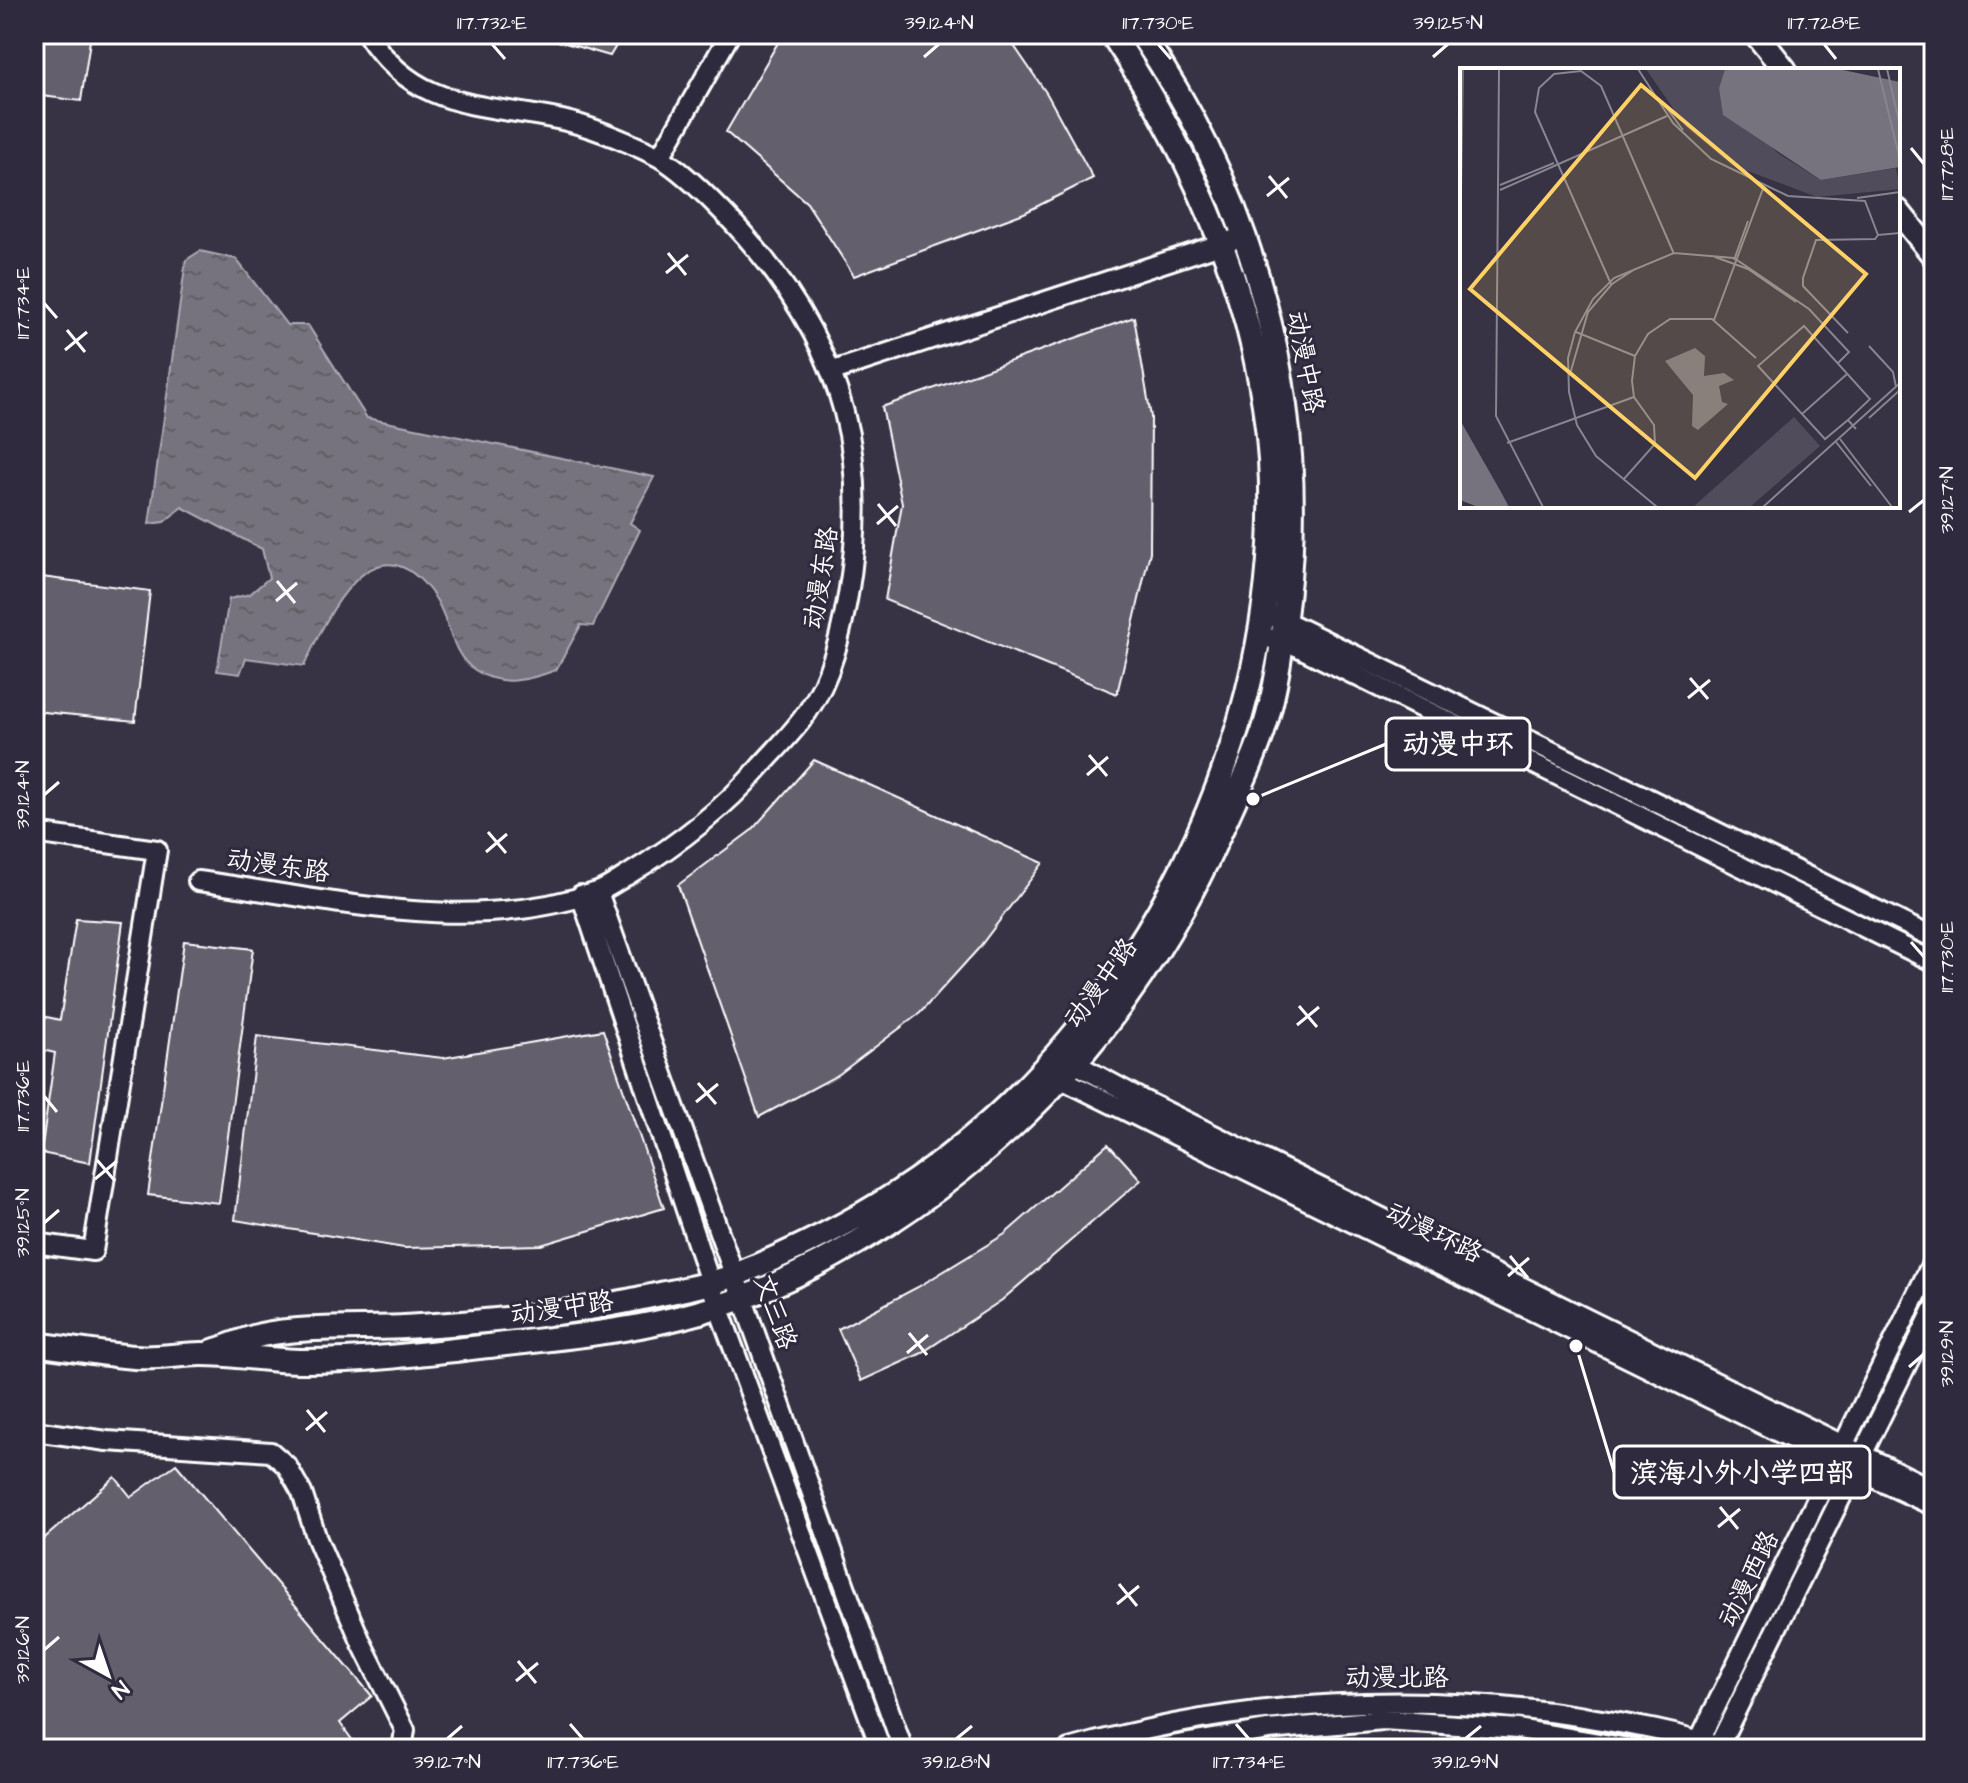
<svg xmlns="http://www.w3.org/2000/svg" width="1968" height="1783" viewBox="0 0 1968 1783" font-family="'Architects Daughter','LXGW WenKai TC',sans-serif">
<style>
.water{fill:url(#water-ripples);stroke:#adabb2;stroke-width:2}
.building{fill:#635f6d;stroke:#fff;stroke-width:2}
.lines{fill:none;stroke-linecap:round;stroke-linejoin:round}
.minor-casing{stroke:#fff;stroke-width:24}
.tertiary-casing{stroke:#fff;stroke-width:28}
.minor{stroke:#2f2a3d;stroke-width:18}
.tertiary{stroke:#2f2a3d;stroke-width:22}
.ticks{fill:none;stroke:#fff;stroke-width:3}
.labels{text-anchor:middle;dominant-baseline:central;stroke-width:6;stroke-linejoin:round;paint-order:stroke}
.street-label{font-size:26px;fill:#fff;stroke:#2f2a3d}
.inset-road{fill:none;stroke:#87858f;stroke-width:2}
.view{fill:#ffd166;fill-opacity:0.15;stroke:#ffd166;stroke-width:4}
.inset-edge{fill:none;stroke:#fff;stroke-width:4}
.leader{fill:none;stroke:#fff;stroke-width:3}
.callout-dot{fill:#fff;stroke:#2f2a3d;stroke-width:3}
.callout{fill:#2f2a3d;stroke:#fff;stroke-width:3}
.callout-label{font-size:28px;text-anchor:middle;font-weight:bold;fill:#fff}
.neatline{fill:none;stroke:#fff;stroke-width:3}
.ticks-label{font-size:20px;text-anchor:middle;fill:#fff}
</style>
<defs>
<pattern id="water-ripples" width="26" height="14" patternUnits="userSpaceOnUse" patternTransform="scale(2)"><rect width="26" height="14" fill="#76737f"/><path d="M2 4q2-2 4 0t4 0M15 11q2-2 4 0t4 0" fill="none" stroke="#5f5e63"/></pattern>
</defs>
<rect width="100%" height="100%" fill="#373345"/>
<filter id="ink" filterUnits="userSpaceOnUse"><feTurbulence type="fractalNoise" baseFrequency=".0125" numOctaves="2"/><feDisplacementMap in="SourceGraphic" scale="16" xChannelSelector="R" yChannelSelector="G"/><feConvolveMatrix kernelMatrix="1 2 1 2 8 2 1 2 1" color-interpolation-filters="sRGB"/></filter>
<g filter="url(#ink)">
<path class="water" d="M200,251L236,259L287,325H308L367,418L654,477L630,523L640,530L593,626L581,625L556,670C529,680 501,688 475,670C450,654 450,619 434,596C375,512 327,616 304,666L246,658L240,674L217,671L229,599L250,594L269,578L262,549L182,507L164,522L149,524L186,260Z"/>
<path class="building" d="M34,34H91L81,101L34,95Z
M534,34H623L610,56Z
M783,34H1006L1047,94L1093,178L1024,213L854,276L807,203L726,132Z
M1134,317L1151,417L1150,552L1117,694L885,600L902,504L882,407Z
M34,576L150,591L135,721L34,711Z
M814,760L1043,863L978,949L920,1013L838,1075L759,1117L678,885L752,830Z
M76,919L123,922L90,1163L41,1153L55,1053L34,1048V1014L60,1020Z
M184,941L253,949L219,1203L148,1195Z
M603,1030L664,1208L541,1245L404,1248L235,1220L257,1036L443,1058Z
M1108,1144L1141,1180L1002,1300L920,1354L861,1381L838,1329L918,1287L1005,1234Z
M176,1464L372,1696L340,1723L353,1741L343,1749H34V1534L40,1542L115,1477L131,1497Z"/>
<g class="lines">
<defs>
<path id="minor" d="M660,157L730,34
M833,371L1245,236
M1263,613L1285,621L1934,938
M1271,639L1284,640L1934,962
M34,833L157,850L93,1251L34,1243
M198,881C329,899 468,936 597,892C607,889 617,881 626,876C675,846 722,811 760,767C776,749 795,731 808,711C831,678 841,634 848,595C871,459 844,356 757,250C736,224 683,168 655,155C626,141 593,127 562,120C483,103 417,112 367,34
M598,892L903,1749
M581,895L718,1306L881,1749
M1063,1057L1141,1099L1934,1490
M1049,1073L1837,1461L1934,1506
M34,1431L107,1441L271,1452L287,1466L302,1493L317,1539L362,1644L405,1730L402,1749
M1069,1749C1235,1702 1407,1690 1578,1716C1627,1724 1678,1732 1725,1749
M1155,1749L1268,1730L1383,1720L1518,1729L1634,1749
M1695,1749L1934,1259
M1717,1749L1934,1309"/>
<path id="tertiary" d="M1756,34L1785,70
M1898,211L1934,256
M34,1344C68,1348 101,1354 135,1357C157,1359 180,1354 202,1354C236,1354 269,1361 303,1361C371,1361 438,1352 505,1344C582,1336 664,1327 737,1300C839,1262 932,1200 1012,1127C1102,1044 1169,947 1219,835C1234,801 1251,767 1263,732C1277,689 1282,644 1287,599C1309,399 1255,200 1141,34
M213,1351C229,1346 245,1339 261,1335C302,1326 361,1329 404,1327C489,1322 573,1314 656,1295C683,1289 710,1285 735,1275C797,1250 861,1218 916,1180C1142,1023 1286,735 1270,460C1260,308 1195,159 1112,34"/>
</defs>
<use href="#minor" class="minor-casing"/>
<use href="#tertiary" class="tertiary-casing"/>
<use href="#minor" class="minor"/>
<use href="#tertiary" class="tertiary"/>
</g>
</g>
<path class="ticks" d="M492,44L505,59M1158,44L1171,59M1824,44L1836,59M924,57L939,44M1433,57L1448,44M1911,148L1924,164M1269,176L1287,198M1267,196L1289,178M668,253L686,275M666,273L688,255M44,303L57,318M67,330L85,352M65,350L87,332M878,504L896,526M1909,512L1924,500M877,524L898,506M277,581L295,603M276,601L297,583M1690,678L1708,699M1688,698L1710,680M1089,755L1107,776M1087,775L1108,757M44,795L59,782M488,832L506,853M486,852L507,834M1911,942L1924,957M1299,1006L1317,1027M1297,1025L1319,1007M698,1083L716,1104M44,1096L57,1112M696,1102L718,1084M97,1160L115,1181M95,1179L117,1161M44,1223L59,1210M1510,1256L1528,1278M1508,1276L1529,1258M909,1333L927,1355M907,1353L928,1335M1909,1367L1924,1354M307,1410L325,1432M306,1430L327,1412M1720,1507L1738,1529M1718,1527L1740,1509M1119,1584L1137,1606M1117,1604L1139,1586M44,1650L59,1637M518,1661L536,1683M516,1681L538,1663M570,1724L583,1739M1236,1724L1249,1739M447,1739L462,1726M956,1739L972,1726M1465,1739L1481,1726"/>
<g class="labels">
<g class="street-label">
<text transform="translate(1305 362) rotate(79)">动漫中路</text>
<text transform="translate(821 578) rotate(-81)">动漫东路</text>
<text transform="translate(278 866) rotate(8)">动漫东路</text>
<text transform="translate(1101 983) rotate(-54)">动漫中路</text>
<text transform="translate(1434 1233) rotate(26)">动漫环路</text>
<text transform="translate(562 1308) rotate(-8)">动漫中路</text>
<text transform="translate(775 1312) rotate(70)">文三路</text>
<text transform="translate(1749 1579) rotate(-64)">动漫西路</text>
<text x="1397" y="1678">动漫北路</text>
</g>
</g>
<g transform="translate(1460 68)">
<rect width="440" height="440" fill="#373345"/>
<path d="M186,1H265L259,20L271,52L299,67L319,86L361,112L436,100L440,121L357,129L272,97L226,59ZM334,349L360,378L290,439H233Z" fill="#514c5c"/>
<path d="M0,1H4L0,251ZM265,1H378L440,14V99L361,112L263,47L259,20ZM235,280L245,288L244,308L264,305L274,312L259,318L262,334L268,336L238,362L232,358L233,327L205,293ZM0,352L41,424L49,439H18L0,432Z" fill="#76737f"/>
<path class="inset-road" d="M39,1L36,348L83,439M178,1L213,55L251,91L328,128L405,133L418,167L440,165M418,1L440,92M427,1L440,58M203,35L223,62M40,117L94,95M40,122L207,48M397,130L440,124M255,189L288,201L336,234M274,192L288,153M151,216L75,44L79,20L94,6L121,3L141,18L214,186M254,252L304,118M116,264L175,288M388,265L343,218V210L356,172L415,171L418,167M409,278L433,304L436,319M110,306L128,244L152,216L175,201M342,346L387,306M409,350L440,322M388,352L410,331L344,258L298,298L365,371L388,352L396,361M380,371L432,439M376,374L411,418M47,375L174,329M163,412L195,376L194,357L174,329L172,313L175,288L188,266L210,251H252L296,290M197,439L136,388L117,357L109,324L108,290L115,264L133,231L154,210L214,185L274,190L349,241L389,284L378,295M303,439L440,315"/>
<path class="view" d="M181,17L406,206L235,410L10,221Z"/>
<rect width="440" height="440" class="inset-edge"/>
</g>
<path class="leader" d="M1253 799L1386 744M1576 1346L1614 1472"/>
<g class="callout-dot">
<circle cx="1253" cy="799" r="8"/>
<circle cx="1576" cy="1346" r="8"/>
</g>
<g class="callout">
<rect x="1386" y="718" width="144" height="52" rx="8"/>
<rect x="1614" y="1446" width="256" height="52" rx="8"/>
</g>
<g class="callout-label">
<text x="1458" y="753">动漫中环</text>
<text x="1742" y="1482">滨海小外小学四部</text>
</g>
<rect width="1968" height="1783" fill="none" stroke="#2f2a3d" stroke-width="88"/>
<g transform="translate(108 1675) rotate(140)" stroke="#2f2a3d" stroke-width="6" paint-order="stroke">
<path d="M0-6L14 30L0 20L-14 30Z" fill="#ffffff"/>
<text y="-12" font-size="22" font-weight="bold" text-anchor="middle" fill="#ffffff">N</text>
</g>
<rect x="44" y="44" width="1880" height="1695" class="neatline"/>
<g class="ticks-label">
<text x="492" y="29">117.732°E</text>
<text x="939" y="29">39.124°N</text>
<text x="1158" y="29">117.730°E</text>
<text x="1448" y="29">39.125°N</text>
<text x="1824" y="29">117.728°E</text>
<text transform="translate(1946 164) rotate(-90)" y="7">117.728°E</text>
<text transform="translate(22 303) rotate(-90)" y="7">117.734°E</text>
<text transform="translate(1946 500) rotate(-90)" y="7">39.127°N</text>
<text transform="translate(22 795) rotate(-90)" y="7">39.124°N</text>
<text transform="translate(1946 957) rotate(-90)" y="7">117.730°E</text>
<text transform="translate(22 1096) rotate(-90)" y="7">117.736°E</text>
<text transform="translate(22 1223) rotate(-90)" y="7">39.125°N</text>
<text transform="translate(1946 1354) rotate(-90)" y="7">39.129°N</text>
<text transform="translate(22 1650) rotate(-90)" y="7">39.126°N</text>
<text x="447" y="1768">39.127°N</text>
<text x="583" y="1768">117.736°E</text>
<text x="956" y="1768">39.128°N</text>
<text x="1249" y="1768">117.734°E</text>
<text x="1465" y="1768">39.129°N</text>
</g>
</svg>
